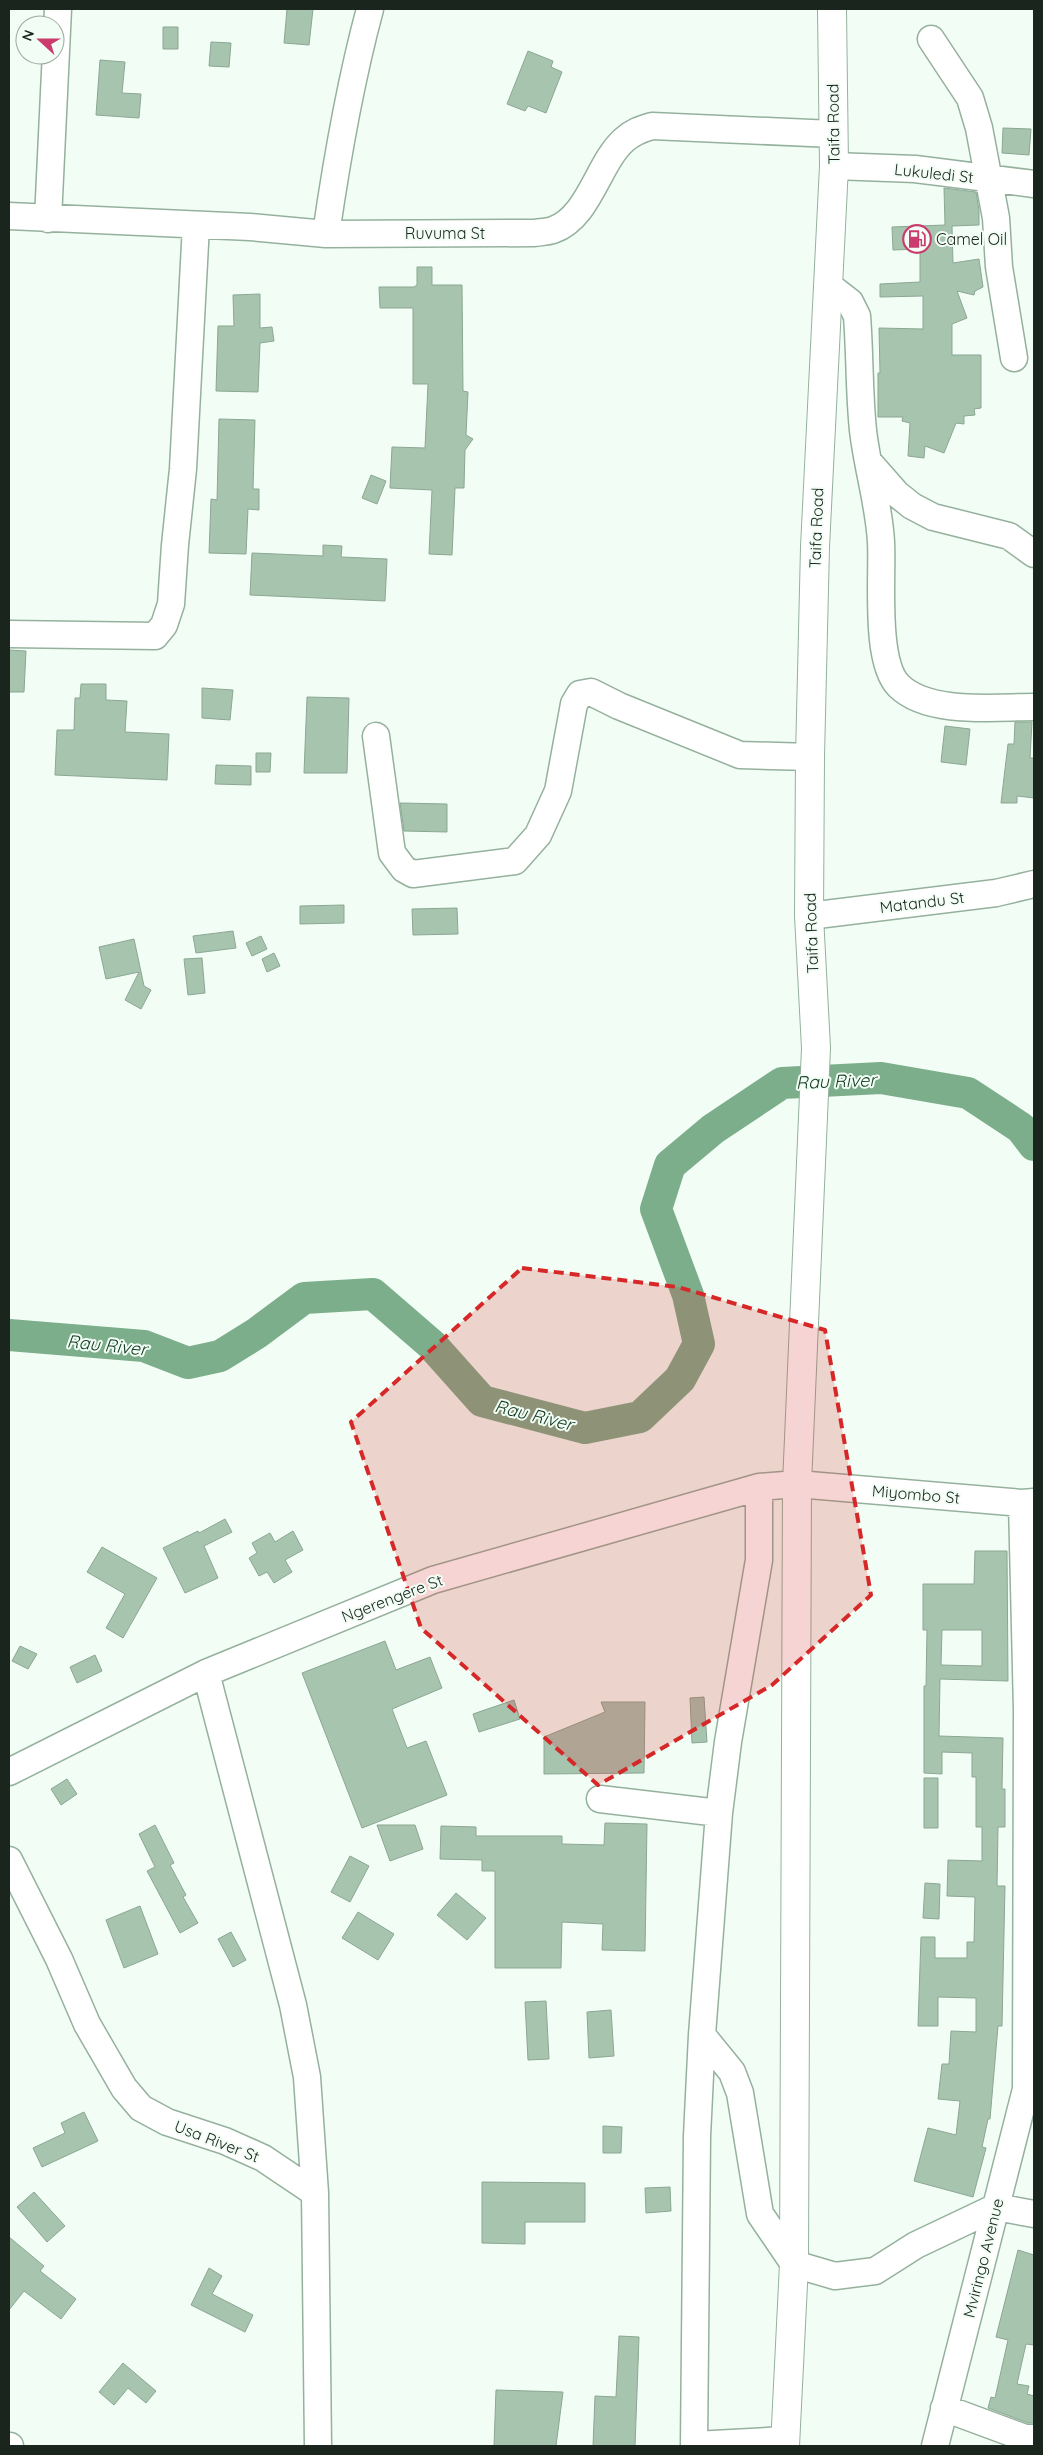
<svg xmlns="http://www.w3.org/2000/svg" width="1043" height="2455" viewBox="0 0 1043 2455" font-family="Quicksand,sans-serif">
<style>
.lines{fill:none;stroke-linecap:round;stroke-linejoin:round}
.river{stroke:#7cae8b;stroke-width:32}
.building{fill:#a7c4af;stroke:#8ba793;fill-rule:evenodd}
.minor-casing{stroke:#95b19d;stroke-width:29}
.highway-casing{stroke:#95b19d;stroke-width:30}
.minor{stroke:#fff;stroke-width:26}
.highway{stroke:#fff;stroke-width:28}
.marked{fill:#d62828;fill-opacity:0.2;stroke:#d62828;stroke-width:4;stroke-dasharray:10 6;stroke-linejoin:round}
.labels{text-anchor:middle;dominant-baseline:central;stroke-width:4;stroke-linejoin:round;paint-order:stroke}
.street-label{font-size:16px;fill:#1a251d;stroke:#f2fef5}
.poi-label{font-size:16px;fill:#1a251d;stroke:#f2fef5;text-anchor:start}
.water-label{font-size:18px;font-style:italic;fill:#133a22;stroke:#f2fef5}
</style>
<rect width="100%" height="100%" fill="#f2fef5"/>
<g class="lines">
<path class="river" d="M9,1335L144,1346L188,1363L220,1356L257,1333L304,1298L373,1294L432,1345L482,1401L585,1428L640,1417L680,1379L699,1344L688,1295L656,1209L670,1165L713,1129L782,1083L881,1078L968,1093L1021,1128L1034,1145"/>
</g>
<path class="building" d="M287,9H313L309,45L284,43Z
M163,27H178V49H163Z
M211,42L231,43L229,67L209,66Z
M528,51L553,61L551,67L562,72L546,113L528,106L525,111L507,104Z
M100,60L125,62L122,93L141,94L139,118L96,115Z
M1003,128L1031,129L1029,155L1002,153Z
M944,188L976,192L979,210V225L952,226L953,263L979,259L983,287L975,291L974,295L957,291L967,318L952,324V355H981V408L974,409L975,415L964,416V424L956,423L944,453L925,446L924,458L908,456L910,423L902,421L903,417H878V373H880L879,328L923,329V296L880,297V284L920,282V249L893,250L892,227L945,225Z
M417,267H432V285H462L463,391L468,392L466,435L473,439L465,450L464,488H455L452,555L429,554L432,490L390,488L392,447L425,448L428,384H413V308H380L379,287H414L417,285Z
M260,294V328L272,327L274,341L260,343L258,392L216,391L218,326H234L233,295Z
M219,419L255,420L253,489H259V510L248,509L246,554L209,553L211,499L217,500Z
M371,475L386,481L377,504L362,498Z
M323,545L342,546L341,557L387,559L385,601L250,595L252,553L323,556Z
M9,650L26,651L24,692H9Z
M81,684H106V700L127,701L125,732L169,734L167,780L55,775L57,730H74L75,698H80Z
M202,688L233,690L230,720L202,718Z
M307,697L349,698L347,773H304Z
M1015,722H1032L1030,758H1034V798L1017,796V803H1001L1008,744H1014Z
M945,726L970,729L966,765L941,762Z
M256,753H271L270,772H256Z
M216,765L251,766V785L215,784Z
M400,803L447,804V832L404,831Z
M344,905V923L300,924V906Z
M457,908L458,934L413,935L412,909Z
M233,931L236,948L196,953L193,936Z
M261,936L267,949L252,956L246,943Z
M134,939L144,986L151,990L141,1009L125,1000L139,972L106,979L99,947Z
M274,953L280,966L267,972L262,959Z
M202,958L205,993L188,995L184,959Z
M225,1519L232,1532L204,1546L218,1578L185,1593L163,1548L198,1531L199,1533Z
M293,1531L303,1550L285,1560L292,1572L274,1583L267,1572L259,1576L249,1558L257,1553L252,1543L270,1533L275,1542Z
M102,1547L157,1578L123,1638L106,1628L125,1594L87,1572Z
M975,1551H1007L1008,1681L940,1679L939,1736L1003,1738L1002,1789H1005V1827H998L997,1886H1005L1002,2026H998L990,2119H988L982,2147L986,2148L973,2197L914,2181L928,2128L956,2135L960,2101L938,2099L942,2064H949L951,2031L976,2032V1998L938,1997V2026H918L921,1937H935V1958H967V1942H974L975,1897L947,1896L948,1860L982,1861V1827H976V1777H972V1753L942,1752V1774L924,1773V1686H926L927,1630H923V1584H974ZM942,1630H982V1666L941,1665Z
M385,1641L396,1670L430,1657L442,1688L392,1709L407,1748L426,1741L447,1795L362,1828L302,1673Z
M20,1646L37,1654L28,1669L12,1661Z
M95,1655L102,1671L77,1683L70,1667Z
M704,1697L707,1742L692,1743L690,1698Z
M514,1700L520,1719L479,1732L473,1714Z
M601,1702H645L644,1773L544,1774V1737L605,1712Z
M924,1778H938V1828H924Z
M67,1779L77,1794L61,1805L51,1789Z
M605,1823L647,1824L645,1951L602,1950L603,1924L562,1922L561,1968H495V1871H482V1860L440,1859L441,1826L476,1827V1836H562V1844L604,1845Z
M155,1825L174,1863L170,1865L186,1895L183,1897L198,1923L180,1933L147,1871L155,1867L139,1834Z
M377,1825H415L423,1849L390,1861Z
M350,1856L369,1866L350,1902L331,1892Z
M925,1883L940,1884L939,1919L923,1918Z
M456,1893L486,1918L467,1940L437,1915Z
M140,1906L158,1954L124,1968L106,1920Z
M358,1912L394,1934L378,1960L342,1938Z
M231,1932L246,1960L233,1967L218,1939Z
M546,2001L549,2059L528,2060L525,2002Z
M611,2010L614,2056L589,2058L587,2012Z
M84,2112L98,2141L42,2167L33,2148L65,2133L61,2123Z
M603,2126L622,2127L621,2153H603Z
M482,2182L585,2183V2222H525V2244L482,2243Z
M670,2187L671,2211L646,2213L645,2188Z
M34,2192L65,2226L47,2242L17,2207Z
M9,2237L44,2266L40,2271L76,2299L61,2319L24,2291L9,2310Z
M1018,2250L1034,2255V2345L1026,2344L1017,2384L1029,2386L1027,2394L1034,2396V2423H1028L988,2408L991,2397L995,2398L1008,2340L996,2337Z
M209,2268L222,2276L212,2294L253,2315L245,2332L191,2305Z
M619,2336L639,2337L635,2446H593L595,2396L616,2397Z
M123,2363L156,2391L146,2403L128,2388L114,2405L99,2392Z
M496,2390L563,2392L556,2446H494Z"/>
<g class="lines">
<defs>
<path id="minor" d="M931,39L970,98L979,128L996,218L999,267L1014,358
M834,166L915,169L1034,184
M9,216L250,227L326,234L534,233C540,232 547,232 553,230C589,218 598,163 624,140C633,132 641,129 652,126L833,134
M48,219L58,9
M326,234C337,158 350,83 370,9
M828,285L850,302L857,316C860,354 859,392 863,430C867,467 879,504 881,542C883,575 874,662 899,686C929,715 995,707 1034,707
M868,461L897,494L912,506L933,517L1009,536L1034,554
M9,634L155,636L164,625L171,604L175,545L183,469L196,225
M376,736L392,853L404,869L413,874L515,861L538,835L558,791L574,704L580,694L591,692L619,706L740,755L810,757
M809,916L996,893L1034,884
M1022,1503L1027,1711L1026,2089
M206,1673L293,2005L307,2077L315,2193L318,2446
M9,1772L206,1673L433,1580L759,1487L797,1484L1022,1503L1034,1502
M600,1799L719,1813
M9,1860L59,1959L87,2024L124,2088L141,2108L167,2122L225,2141L263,2158L315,2193
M702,2035L732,2072L740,2093L760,2214L794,2264L835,2276L875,2271L916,2245L996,2207L1034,2214
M944,2408L1025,2438H1034
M694,2445L785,2440
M9,2446H10
M694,2446L697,2136L702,2035L719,1813L728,1742L759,1560V1487
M935,2446L1026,2089L1034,2073"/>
<path id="highway" d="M785,2446L794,2264L797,1484L816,1048L809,916L810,757L815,547L834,166L832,9"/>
</defs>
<use href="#minor" class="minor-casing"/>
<use href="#highway" class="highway-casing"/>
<use href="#minor" class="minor"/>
<use href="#highway" class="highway"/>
</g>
<path class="marked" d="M522,1268L678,1287L825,1330L871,1595L772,1685L598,1785L421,1628L351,1422Z"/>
<defs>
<symbol id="fuel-ring" viewBox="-11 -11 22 22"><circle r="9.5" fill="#f2fef5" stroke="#c93c6d" stroke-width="1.5"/><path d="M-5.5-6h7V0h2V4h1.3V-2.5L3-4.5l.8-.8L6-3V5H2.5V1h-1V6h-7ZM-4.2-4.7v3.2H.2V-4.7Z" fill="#c93c6d"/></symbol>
</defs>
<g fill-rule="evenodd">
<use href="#fuel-ring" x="901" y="223" width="32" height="32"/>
</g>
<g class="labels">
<g class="street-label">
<text transform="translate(833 124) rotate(-91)">Taifa Road</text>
<text transform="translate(934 173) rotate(6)">Lukuledi St</text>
<text x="445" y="233">Ruvuma St</text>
<text transform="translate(816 528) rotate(-88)">Taifa Road</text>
<text transform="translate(922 902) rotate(-7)">Matandu St</text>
<text transform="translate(811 933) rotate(-92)">Taifa Road</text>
<text transform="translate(916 1494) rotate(5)">Miyombo St</text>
<text transform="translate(392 1598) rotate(-21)">Ngerengere St</text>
<text transform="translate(217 2141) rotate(21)">Usa River St</text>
<text transform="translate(983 2258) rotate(-76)">Mviringo Avenue</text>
</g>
<g class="poi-label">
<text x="936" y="239">Camel Oil</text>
</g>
<g class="water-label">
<text transform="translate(836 1081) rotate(-2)">Rau River</text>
<text transform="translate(107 1345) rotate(6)">Rau River</text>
<text transform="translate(534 1415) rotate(14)">Rau River</text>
</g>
</g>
<rect width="1043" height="2455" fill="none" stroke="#1a251d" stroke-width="20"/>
<g transform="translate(40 40) rotate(291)"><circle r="24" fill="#f2fef5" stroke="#9ca79f"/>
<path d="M0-4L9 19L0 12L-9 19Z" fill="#c93c6d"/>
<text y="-8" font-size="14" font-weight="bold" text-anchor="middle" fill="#1a251d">N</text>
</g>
</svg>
